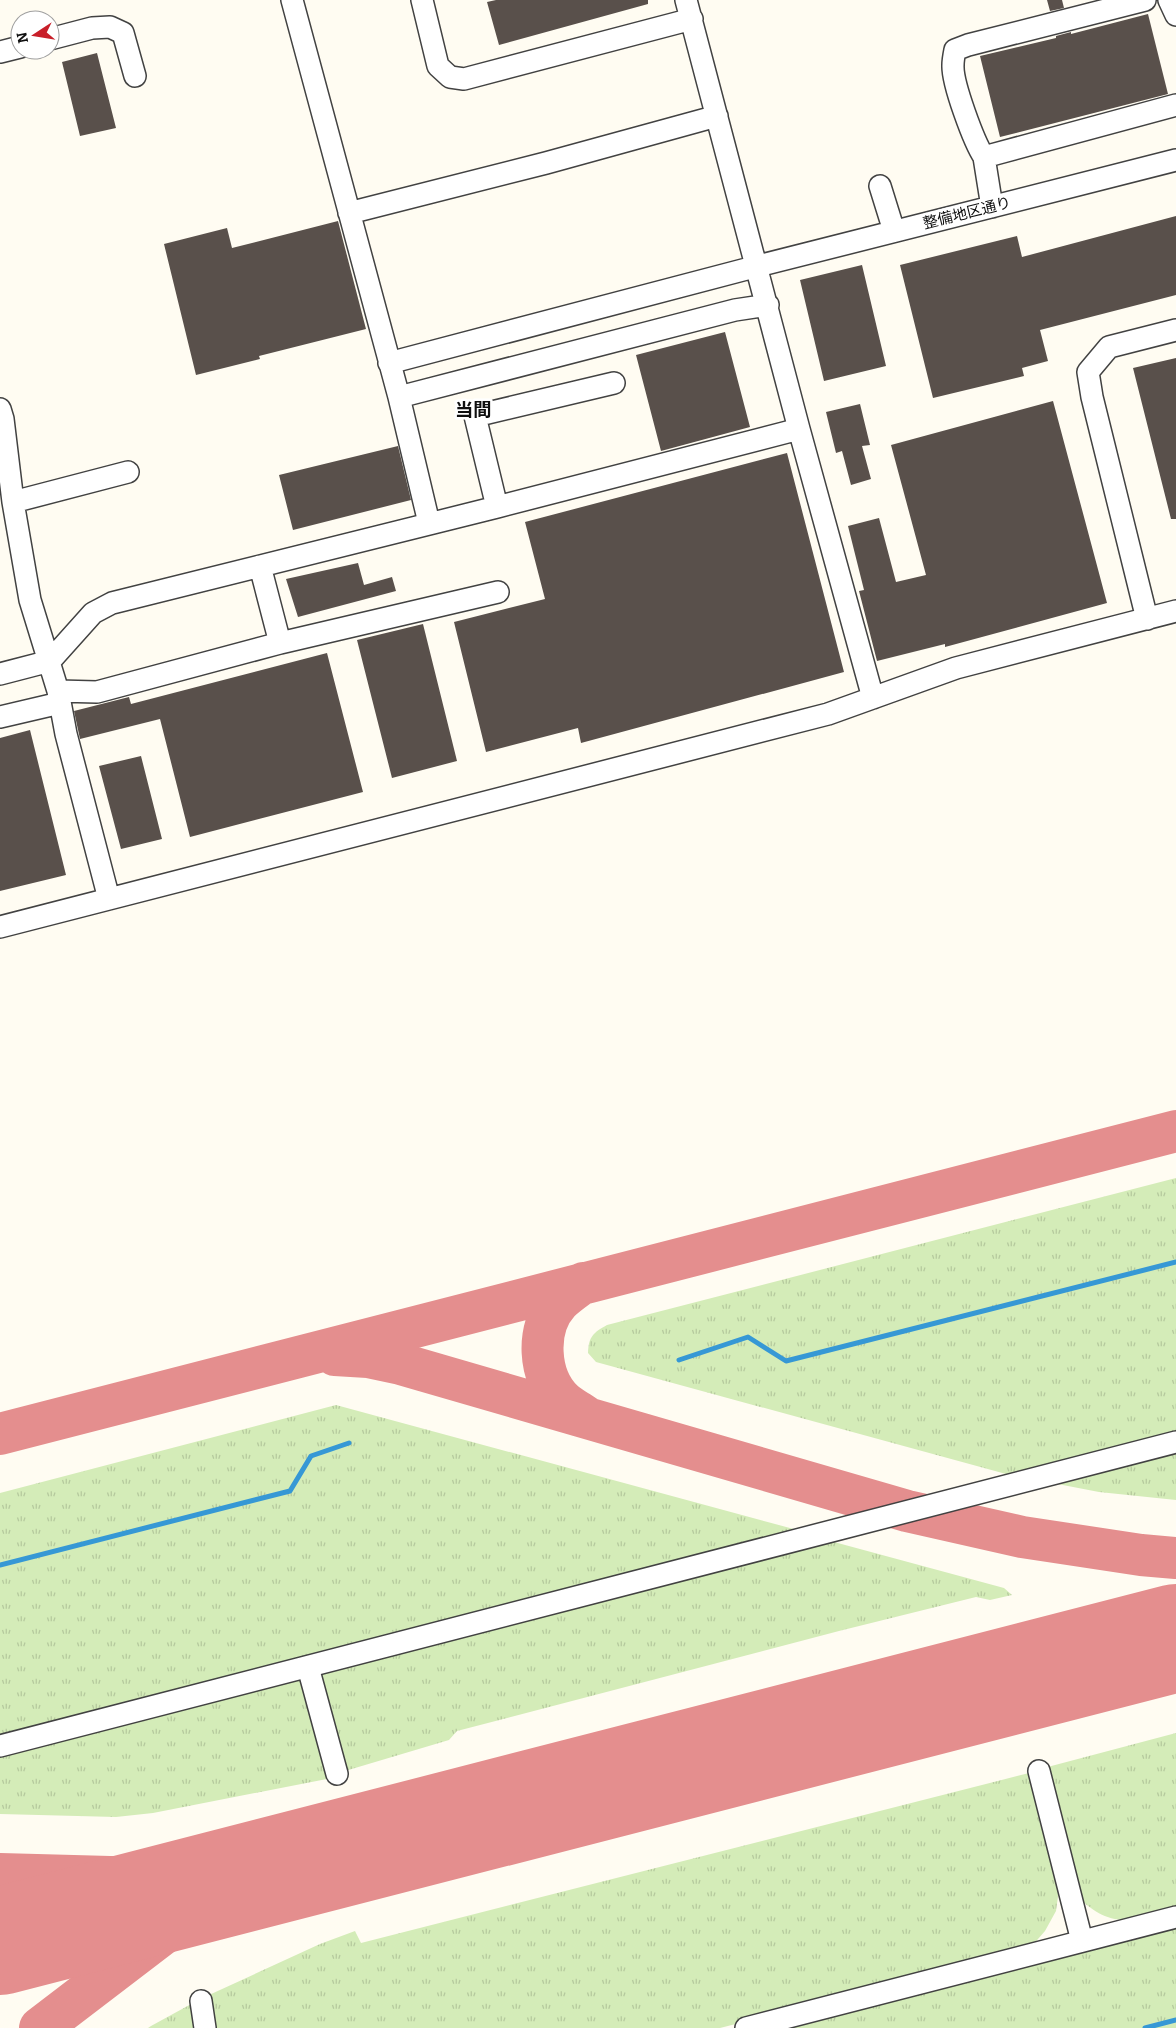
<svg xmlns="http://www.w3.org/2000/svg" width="1176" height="2028" viewBox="0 0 1176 2028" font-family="Bitter,'Noto Sans JP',serif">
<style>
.grass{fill:url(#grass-tufts)}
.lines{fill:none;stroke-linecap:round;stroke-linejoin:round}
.stream{stroke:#3698d5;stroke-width:5}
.taxiway{stroke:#e48e8e;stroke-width:42}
.runway{stroke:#e48e8e;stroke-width:108}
.building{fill:#59504b}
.minor-casing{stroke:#424242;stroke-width:24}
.minor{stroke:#fff;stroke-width:21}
.labels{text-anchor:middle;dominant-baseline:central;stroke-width:5;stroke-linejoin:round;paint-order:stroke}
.street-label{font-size:15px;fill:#0f0f0f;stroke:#fff}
.quarter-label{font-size:18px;font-weight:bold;fill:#0f0f0f;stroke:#fff}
</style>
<defs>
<pattern id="grass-tufts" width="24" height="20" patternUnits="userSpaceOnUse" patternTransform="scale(1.25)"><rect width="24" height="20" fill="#d4ecb8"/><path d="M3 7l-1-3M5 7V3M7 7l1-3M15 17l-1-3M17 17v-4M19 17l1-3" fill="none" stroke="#b5c99d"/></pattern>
</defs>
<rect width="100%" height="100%" fill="#fffcf2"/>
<path class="grass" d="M1176,1178V1436L1017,1477L596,1362L588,1353C589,1336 593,1333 607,1325Z
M336,1405L801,1531L0,1740V1493Z
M1176,1447V1500L1099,1492L1042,1481Z
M823,1539L1004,1588L1012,1595L990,1600L976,1597L839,1631L457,1731L449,1740L345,1771L314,1673Z
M301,1677L332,1778L153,1813L116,1817L0,1814V1752Z
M1176,1733V1910C1133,1920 1112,1931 1077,1896L1040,1769Z
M1033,1772L1060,1882L1056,1911L1045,1931L1031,1947L1010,1954L720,2028H214L209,1995L320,1944L355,1931L361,1943Z
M1176,1922V2028H763Z
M193,2003L196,2028H148L151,2026Z"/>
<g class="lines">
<path class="stream" d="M679,1360L748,1337L786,1361L1176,1262
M0,1565L290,1491L311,1456L349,1443
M1145,2028L1176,2020"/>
<path class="taxiway" d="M583,1283C575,1289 566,1295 559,1302C535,1328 538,1377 563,1401C569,1407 578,1411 585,1416
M335,1355L368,1357L401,1364L907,1511L1022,1537L1141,1555L1176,1558
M0,1434L1176,1131
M0,1874L110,1877L245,1878
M40,2028L231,1882"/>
<path class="runway" d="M0,1941L1176,1638"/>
</g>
<path class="building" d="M496,0H648V4L499,45L487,2Z
M1047,0H1062L1064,8L1050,11Z
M1148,14L1168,94L1000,137L980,56L1056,38V36L1071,32V34Z
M97,53L116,128L80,136L62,62Z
M1176,216V295L1040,330L1048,361L1022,368L1024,376L933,398L900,265L1017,236L1022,257Z
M338,221L366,329L259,356L260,359L196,375L164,244L227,228L232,248Z
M862,265L886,366L824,381L800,280Z
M725,332L750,427L661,451L636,355Z
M1176,358V519H1171L1133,368Z
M1053,401L1107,603L945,647V644L877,661L859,591L864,590L848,526L879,518L896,582L926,575L891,445Z
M860,404L870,445L862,446L871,479L851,485L842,451L836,453L826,412Z
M398,446L411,500L293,530L279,475Z
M787,453L844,672L581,743L578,728L486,752L454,622L545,599L525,522Z
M358,563L364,585L392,577L396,591L298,617L286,579Z
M423,624L457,761L392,778L357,640Z
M327,653L363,792L190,837L160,719L80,739L74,711L129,697L131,704Z
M30,730L66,875L0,891V738Z
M141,756L162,839L121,849L99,766Z"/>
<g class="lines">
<defs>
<path id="minor" d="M292,0L399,397L429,523
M422,0L438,66L450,77L464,79L692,19
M686,0L799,429L873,698
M1169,0L1176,15
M50,39L92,28L110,27L123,33L135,76
M0,52L20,47
M984,157C974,142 952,83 953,65C953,60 954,55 955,50L968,45L1145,0
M880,186L894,231
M992,207L984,157L1176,105
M349,213L546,163L717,116
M389,363L758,266L1176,160
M399,397L735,310L768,305
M0,409L3,419L13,502L30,600L58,691L66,734L109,899
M13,502L128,472
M497,507L475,416L614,383
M260,566L280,643
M1147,619L1092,397L1088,372L1109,347L1176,330
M0,674L50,661L93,613L112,603L497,507L799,429
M58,691L97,692L280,643L498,592
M0,717L60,703
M0,927L828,714L956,668L1176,611
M308,1667L337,1774
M0,1746L1176,1442
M1039,1771L1082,1941
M201,2001L205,2028
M746,2028L1176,1917"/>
</defs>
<use href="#minor" class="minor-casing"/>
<use href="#minor" class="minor"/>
</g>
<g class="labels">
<g class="street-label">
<text transform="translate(967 213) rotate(-14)">整備地区通り</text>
</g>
<g class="quarter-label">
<text x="473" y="410">当間</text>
</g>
</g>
<g transform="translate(35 35) rotate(258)"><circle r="24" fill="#ffffff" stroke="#9f9f9f"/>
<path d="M0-4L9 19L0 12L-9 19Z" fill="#c81f29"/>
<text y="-8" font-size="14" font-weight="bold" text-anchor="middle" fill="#0f0f0f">N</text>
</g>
</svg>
